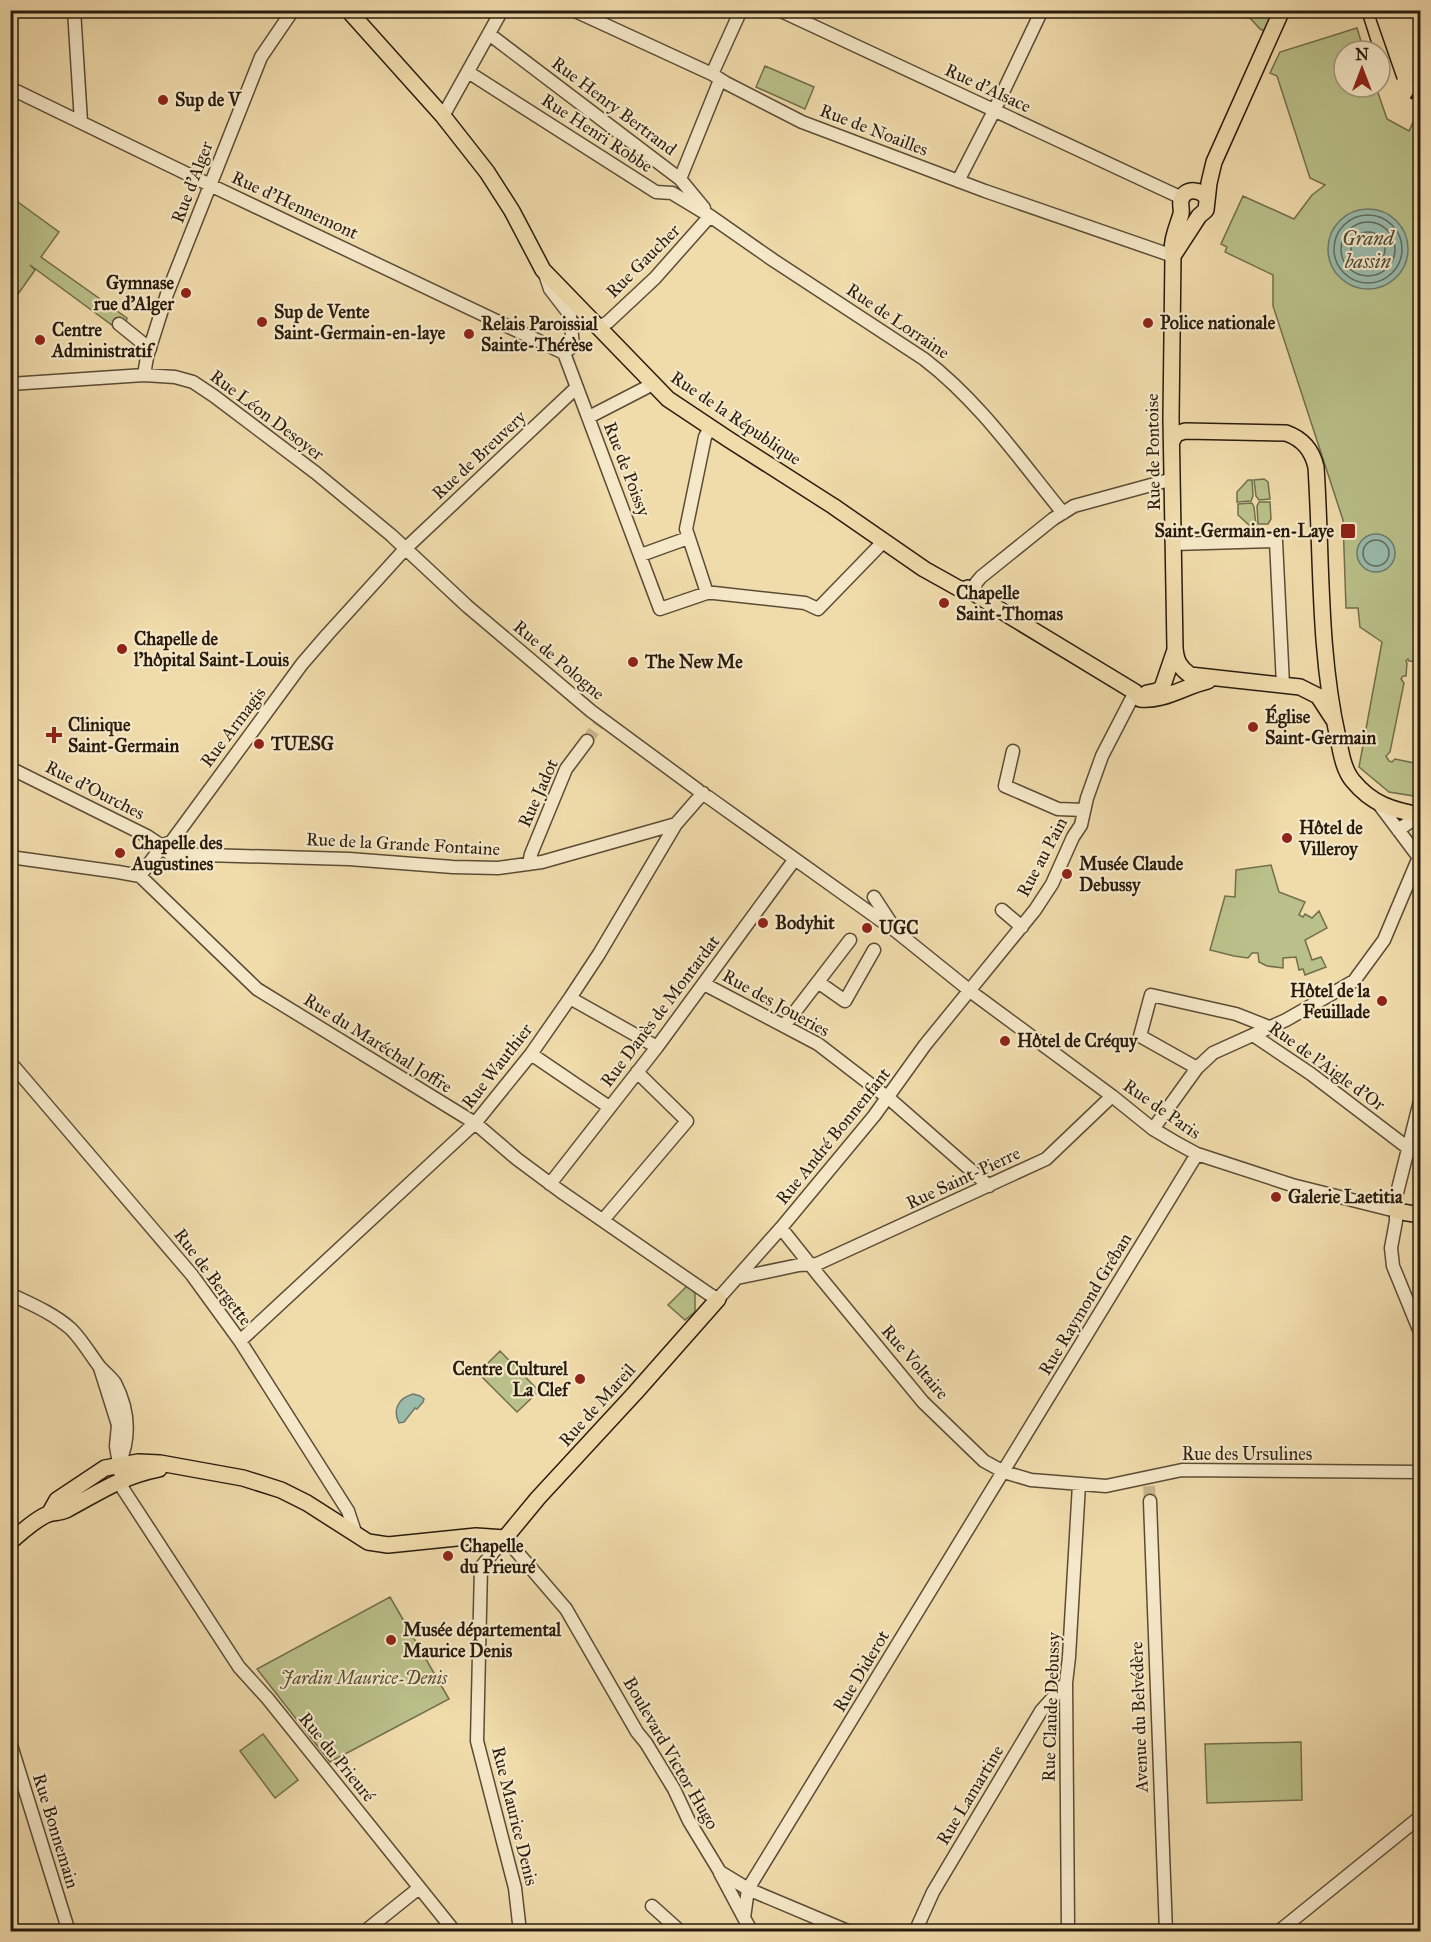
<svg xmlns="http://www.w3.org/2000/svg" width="1431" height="1942" viewBox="0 0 1431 1942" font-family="'IM FELL Great Primer',serif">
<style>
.green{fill:#bac089;stroke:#726e4c;stroke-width:1.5}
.water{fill:#9abbac;stroke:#6d7b6d;stroke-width:1.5}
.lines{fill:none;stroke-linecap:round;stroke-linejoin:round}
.shore{stroke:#626c5d;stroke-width:1.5}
.minor-tunnel{stroke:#c8b58c;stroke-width:12;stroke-dasharray:12 6;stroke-linecap:butt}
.minor-casing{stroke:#5b4c35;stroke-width:15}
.major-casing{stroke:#291c0e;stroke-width:18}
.minor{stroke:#f5e8c8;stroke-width:12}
.major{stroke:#f0dbab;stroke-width:15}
.tram{stroke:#291c0e;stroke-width:1.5}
.rail{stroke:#291c0e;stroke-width:3;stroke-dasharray:10 10;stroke-linecap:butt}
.poi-dot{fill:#8f2418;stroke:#f5e8c8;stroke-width:2}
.labels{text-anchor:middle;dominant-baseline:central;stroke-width:4.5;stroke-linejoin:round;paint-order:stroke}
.street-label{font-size:18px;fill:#291c0e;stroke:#f5e8c8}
.poi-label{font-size:18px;font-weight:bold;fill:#291c0e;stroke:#f5e8c8;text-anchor:start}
.park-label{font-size:18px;font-style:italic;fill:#544d33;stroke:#f5e8c8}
.water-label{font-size:20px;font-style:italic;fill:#4b4c3d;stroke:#f5e8c8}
</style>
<rect width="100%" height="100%" fill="#f0dbab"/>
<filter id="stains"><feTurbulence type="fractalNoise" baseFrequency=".00333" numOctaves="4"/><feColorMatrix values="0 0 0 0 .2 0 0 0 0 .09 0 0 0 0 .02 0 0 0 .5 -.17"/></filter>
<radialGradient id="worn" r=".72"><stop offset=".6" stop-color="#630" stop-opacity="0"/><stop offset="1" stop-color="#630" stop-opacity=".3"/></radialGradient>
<path class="green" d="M1236,11H1276L1267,32L1260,29L1250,18L1238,17Z
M1357,28L1364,51H1344V87H1376L1387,119L1409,131L1420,107V662L1409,661L1408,659L1406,661L1407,663L1406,676H1403L1401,679L1404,683L1390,752L1386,756L1389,761L1392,762L1395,759L1414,763L1416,766L1420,765V797L1389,792L1359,767L1382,642L1360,627L1358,608H1346L1343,520L1273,306V275L1225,252L1227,247L1221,244L1243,196L1294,219L1312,195L1325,185L1310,178L1277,76L1270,73L1280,52Z
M765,66L814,87L805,109L756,87Z
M11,197L59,232L41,257L127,318L126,322L116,328L30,265L35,270L11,304Z
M1264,479L1268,482L1270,499L1259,500L1256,496L1254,480Z
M1248,480H1252L1253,496L1251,501L1237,502V492Z
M1259,502H1270L1271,519L1268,524H1258L1257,506Z
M1252,503L1254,507L1256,525H1249L1238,515V504Z
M1271,865L1279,892L1305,902L1299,915L1303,917L1305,914L1312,918L1319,911L1327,928L1305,940L1312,960L1321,957L1326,967L1305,975L1303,969L1299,970L1296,957L1283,958V968L1267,966L1259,962L1258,953H1252L1248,958L1234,956L1210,950L1225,896L1235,897L1236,870Z
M687,1286L695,1293V1312L685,1320L668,1305Z
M500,1351L539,1391L517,1412L478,1373Z
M390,1597L449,1699L330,1762L257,1669Z
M263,1734L298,1780L275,1798L240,1751Z
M1301,1742L1302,1800L1207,1803L1205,1744Z"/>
<path class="water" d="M1328 249a40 40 0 1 1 80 0a40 40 0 1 1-80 0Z
M1357 553a19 19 0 1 1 38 0a19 19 0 1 1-38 0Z
M413,1394L420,1396L424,1399L423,1402L417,1409L415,1408L404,1422L399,1423C392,1409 399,1398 413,1394Z"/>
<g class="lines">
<path class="shore" d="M1334 249a34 34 0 1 1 68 0a34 34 0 1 1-68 0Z
M1341 249a27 27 0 1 1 54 0a27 27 0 1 1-54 0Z
M1351 249a17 17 0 1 1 34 0a17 17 0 1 1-34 0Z
M1363 553a13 13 0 1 1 26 0a13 13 0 1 1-26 0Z"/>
<path class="minor-tunnel" d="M587,741L602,719
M1149,1486L1150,1501"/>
<defs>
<path id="minor" d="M74,10L81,122
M573,10L712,74L726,83L802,122L985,191L1173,256
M779,10L1182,198
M489,34L680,179L704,208
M468,72L656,192L672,193L710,216L773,260L924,359C979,401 1019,459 1063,513
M712,74L741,10
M10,88L210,185L564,353
M443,116L502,10
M680,179L720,80
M958,181L994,111L1042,10
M544,271L550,289L570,315L573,346L564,353
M119,324L150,349
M599,327L608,322L655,278L710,216
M564,353L660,609L707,593H714L805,603L818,609L883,542
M144,375L147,357L167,294L261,57L293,10
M10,384L144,375L175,377L193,382L214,396L316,473L391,535L467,606L591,711L698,790
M589,417L653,384
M1174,544L1276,541L1283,685
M641,555L688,538
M707,593L686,529L705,437L710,428
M974,593L976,583L981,577L1053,519L1074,506L1173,479
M1013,751L1005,786L1058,809L1084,810
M10,768L147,836L162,846L170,854L349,859L453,867L498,868L542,862L676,824
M708,797L897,932L974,994L1112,1096L1153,1129L1175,1142L1197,1154L1292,1185L1396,1211
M1378,803L1420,859
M1398,830L1420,815
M10,857L118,872L140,876L257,989L475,1123L517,1159L560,1191L709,1294L718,1299L781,1228L874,1116L925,1045L1035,910L1052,884L1073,837L1081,825L1087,798L1102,756L1135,692
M529,864L531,854L566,769L587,741
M140,876L162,846L172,841L302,664L327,635L405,549L577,387
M874,897L893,926
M1002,910L1022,927
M818,982L845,1001L874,950
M704,984L818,1044L892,1101L989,1186
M570,998L657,1047
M784,1026L850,940
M1253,1035L1311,1074L1408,1148
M531,1054L609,1107
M10,1062L192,1275L240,1341L348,1511L356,1535
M1197,1068L1140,1036L1151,995L1236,1014L1269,1027
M1420,1101L1396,1197V1221L1391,1248L1393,1266L1420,1332
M1153,1129L1197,1068L1213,1053L1286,1020L1354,981L1384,940L1419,857
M550,1184L657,1047L795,859
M603,1220L687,1121L637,1072
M781,1228L820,1277L923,1402L984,1461L1004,1472L1031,1480L1106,1486L1182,1470L1420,1472
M737,1278L799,1265L817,1264L1046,1159L1112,1096
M10,1294C31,1304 53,1313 71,1329C82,1340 90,1354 99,1366C104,1372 111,1377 115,1383C129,1410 131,1436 119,1464
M240,1341L476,1122L531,1054L570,998L599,954L676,824L703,793
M100,1368L118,1425L116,1446L123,1489L239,1667L268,1699L455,1932
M1150,1501L1166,1932
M10,1742L69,1932
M720,1873L744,1918
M652,1906L681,1932
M364,1932L419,1888
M520,1932L515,1888L477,1741L481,1567L505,1538L566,1609L637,1732L646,1743L674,1789L689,1821L720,1872L748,1889L850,1932
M752,1932L744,1918L748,1889L1197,1154
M915,1932L933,1892L1041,1711L1066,1683
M1066,1932L1068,1927L1066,1683L1069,1657L1079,1484
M1278,1932L1420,1817"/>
<path id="major" d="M348,10L443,116L487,172L512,211L543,270L668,399L728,439L833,506L924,569L958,588L974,593
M1207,198C1200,189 1185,187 1181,200C1180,206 1182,209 1181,214C1177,228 1170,242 1173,256L1171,418L1175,648C1176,661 1180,668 1190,675L1300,687L1318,696L1333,719
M1173,256L1199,216L1206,210L1209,183L1214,162L1282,10
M1172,441L1176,434L1185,431L1286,433C1303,439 1312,450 1316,467C1322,557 1318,650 1338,738C1341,752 1343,769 1353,781C1372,804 1392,810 1420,815
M968,588L974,593L1008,615L1135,692L1140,699C1163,702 1185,686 1208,681
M1147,693L1157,691L1162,688L1175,650
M1396,1211L1420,1215
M49,1514L57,1500L105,1468L138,1462L160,1463L243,1478L281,1490L307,1503L368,1542L388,1545L476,1536L505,1538L538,1498L635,1393L718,1299
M10,1542C22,1532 34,1520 48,1514C54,1512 60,1513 66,1510C100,1492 120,1477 159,1469"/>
</defs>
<use href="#minor" class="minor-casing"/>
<use href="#major" class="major-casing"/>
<use href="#minor" class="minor"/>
<use href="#major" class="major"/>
<path class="tram" d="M1361,10L1374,51
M1373,10L1397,79
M1380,68L1385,83"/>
<path class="rail" d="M1411,99L1420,84"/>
</g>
<g class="poi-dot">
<circle cx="163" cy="100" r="6"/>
<circle cx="186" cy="293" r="6"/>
<circle cx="262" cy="322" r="6"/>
<circle cx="1148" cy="323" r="6"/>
<circle cx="469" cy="334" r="6"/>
<circle cx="40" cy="340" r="6"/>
<rect x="1340" y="523" width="16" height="16" rx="3"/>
<circle cx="944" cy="603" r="6"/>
<circle cx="122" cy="649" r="6"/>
<circle cx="633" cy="662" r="6"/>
<circle cx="1253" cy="727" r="6"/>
<path d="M51 726h6v6h6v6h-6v6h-6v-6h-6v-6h6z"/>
<circle cx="259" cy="744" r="6"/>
<circle cx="1287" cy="838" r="6"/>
<circle cx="120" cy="853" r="6"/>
<circle cx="1067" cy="874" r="6"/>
<circle cx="763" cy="923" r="6"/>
<circle cx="867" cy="928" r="6"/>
<circle cx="1382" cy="1001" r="6"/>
<circle cx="1005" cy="1041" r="6"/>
<circle cx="1276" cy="1197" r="6"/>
<circle cx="580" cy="1379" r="6"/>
<circle cx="448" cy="1556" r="6"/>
<circle cx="391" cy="1640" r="6"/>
</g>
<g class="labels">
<g class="street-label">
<text transform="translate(988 88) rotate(25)">Rue d'Alsace</text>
<text transform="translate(614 106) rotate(37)">Rue Henry Bertrand</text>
<text transform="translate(874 130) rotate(21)">Rue de Noailles</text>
<text transform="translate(597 133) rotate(33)">Rue Henri Robbe</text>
<text transform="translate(192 182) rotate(-69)">Rue d'Alger</text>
<text transform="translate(295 205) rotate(25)">Rue d'Hennemont</text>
<text transform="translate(643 261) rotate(-45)">Rue Gaucher</text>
<text transform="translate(898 321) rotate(34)">Rue de Lorraine</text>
<text transform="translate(267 415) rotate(37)">Rue Léon Desoyer</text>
<text transform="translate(736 418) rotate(34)">Rue de la République</text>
<text transform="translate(1153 452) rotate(-91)">Rue de Pontoise</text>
<text transform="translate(479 455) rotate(-43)">Rue de Breuvery</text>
<text transform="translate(627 469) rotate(69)">Rue de Poissy</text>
<text transform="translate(559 660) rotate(40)">Rue de Pologne</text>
<text transform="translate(233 727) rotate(-53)">Rue Armagis</text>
<text transform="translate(95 790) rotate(27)">Rue d'Ourches</text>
<text transform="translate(538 793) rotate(-66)">Rue Jadot</text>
<text transform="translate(403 844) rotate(3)">Rue de la Grande Fontaine</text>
<text transform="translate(1042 857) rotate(-62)">Rue au Pain</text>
<text transform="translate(776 1003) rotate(29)">Rue des Joueries</text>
<text transform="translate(660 1011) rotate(-53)">Rue Danès de Montardat</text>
<text transform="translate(378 1043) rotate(32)">Rue du Maréchal Joffre</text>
<text transform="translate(497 1066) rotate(-52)">Rue Wauthier</text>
<text transform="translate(1327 1066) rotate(36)">Rue de l'Aigle d'Or</text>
<text transform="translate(1162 1109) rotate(35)">Rue de Paris</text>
<text transform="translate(833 1136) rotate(-51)">Rue André Bonnenfant</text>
<text transform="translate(963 1178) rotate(-25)">Rue Saint-Pierre</text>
<text transform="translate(213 1277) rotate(53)">Rue de Bergette</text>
<text transform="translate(1085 1304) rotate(-59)">Rue Raymond Gréban</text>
<text transform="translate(915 1362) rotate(49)">Rue Voltaire</text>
<text transform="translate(597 1405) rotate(-48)">Rue de Mareil</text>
<text x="1247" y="1454">Rue des Ursulines</text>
<text transform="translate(861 1671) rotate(-59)">Rue Diderot</text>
<text transform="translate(1051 1707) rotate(-88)">Rue Claude Debussy</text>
<text transform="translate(1139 1717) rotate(-92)">Avenue du Belvédère</text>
<text transform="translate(671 1753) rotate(60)">Boulevard Victor Hugo</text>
<text transform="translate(337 1757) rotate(51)">Rue du Prieuré</text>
<text transform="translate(970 1795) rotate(-59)">Rue Lamartine</text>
<text transform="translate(515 1816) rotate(76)">Rue Maurice Denis</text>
<text transform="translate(56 1831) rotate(73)">Rue Bonnemain</text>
</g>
<g class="poi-label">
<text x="175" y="100">Sup de V</text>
<text x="174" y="283" text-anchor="end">Gymnase<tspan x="174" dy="21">rue d'Alger</tspan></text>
<text x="274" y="312">Sup de Vente<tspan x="274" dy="21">Saint-Germain-en-laye</tspan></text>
<text x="1160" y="323">Police nationale</text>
<text x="481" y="324">Relais Paroissial<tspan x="481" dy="21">Sainte-Thérèse</tspan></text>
<text x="52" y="330">Centre<tspan x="52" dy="21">Administratif</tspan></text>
<text x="1334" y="531" text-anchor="end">Saint-Germain-en-Laye</text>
<text x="956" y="593">Chapelle<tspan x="956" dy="21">Saint-Thomas</tspan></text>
<text x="134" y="639">Chapelle de<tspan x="134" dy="21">l'hôpital Saint-Louis</tspan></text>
<text x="645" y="662">The New Me</text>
<text x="1265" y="717">Église<tspan x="1265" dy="21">Saint-Germain</tspan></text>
<text x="68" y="725">Clinique<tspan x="68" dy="21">Saint-Germain</tspan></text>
<text x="271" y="744">TUESG</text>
<text x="1299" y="828">Hôtel de<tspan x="1299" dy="21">Villeroy</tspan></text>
<text x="132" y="843">Chapelle des<tspan x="132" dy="21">Augustines</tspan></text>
<text x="1079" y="864">Musée Claude<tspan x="1079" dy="21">Debussy</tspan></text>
<text x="775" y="923">Bodyhit</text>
<text x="879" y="928">UGC</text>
<text x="1370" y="991" text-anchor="end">Hôtel de la<tspan x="1370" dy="21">Feuillade</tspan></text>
<text x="1017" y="1041">Hôtel de Créquy</text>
<text x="1288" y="1197">Galerie Laetitia</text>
<text x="568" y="1369" text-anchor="end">Centre Culturel<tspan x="568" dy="21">La Clef</tspan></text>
<text x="460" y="1546">Chapelle<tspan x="460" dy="21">du Prieuré</tspan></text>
<text x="403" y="1630">Musée départemental<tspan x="403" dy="21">Maurice Denis</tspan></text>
</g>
<g class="park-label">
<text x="364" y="1678">Jardin Maurice-Denis</text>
</g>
<g class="water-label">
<text x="1368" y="238">Grand<tspan x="1368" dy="23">bassin</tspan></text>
</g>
</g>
<rect width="1431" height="1942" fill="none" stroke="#f0dbab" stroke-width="36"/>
<rect x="12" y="12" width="1407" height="1918" fill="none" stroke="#291c0e" stroke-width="3"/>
<rect x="18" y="18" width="1395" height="1906" fill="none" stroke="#291c0e" stroke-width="1.5"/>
<g transform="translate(1362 69)"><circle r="28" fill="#f5e8c8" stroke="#a3967e" stroke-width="1.5"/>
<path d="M0-4.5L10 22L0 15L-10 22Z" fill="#8f2418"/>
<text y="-9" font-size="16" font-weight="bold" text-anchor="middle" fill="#291c0e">N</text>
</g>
<rect width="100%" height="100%" filter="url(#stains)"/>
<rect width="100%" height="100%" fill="url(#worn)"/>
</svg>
